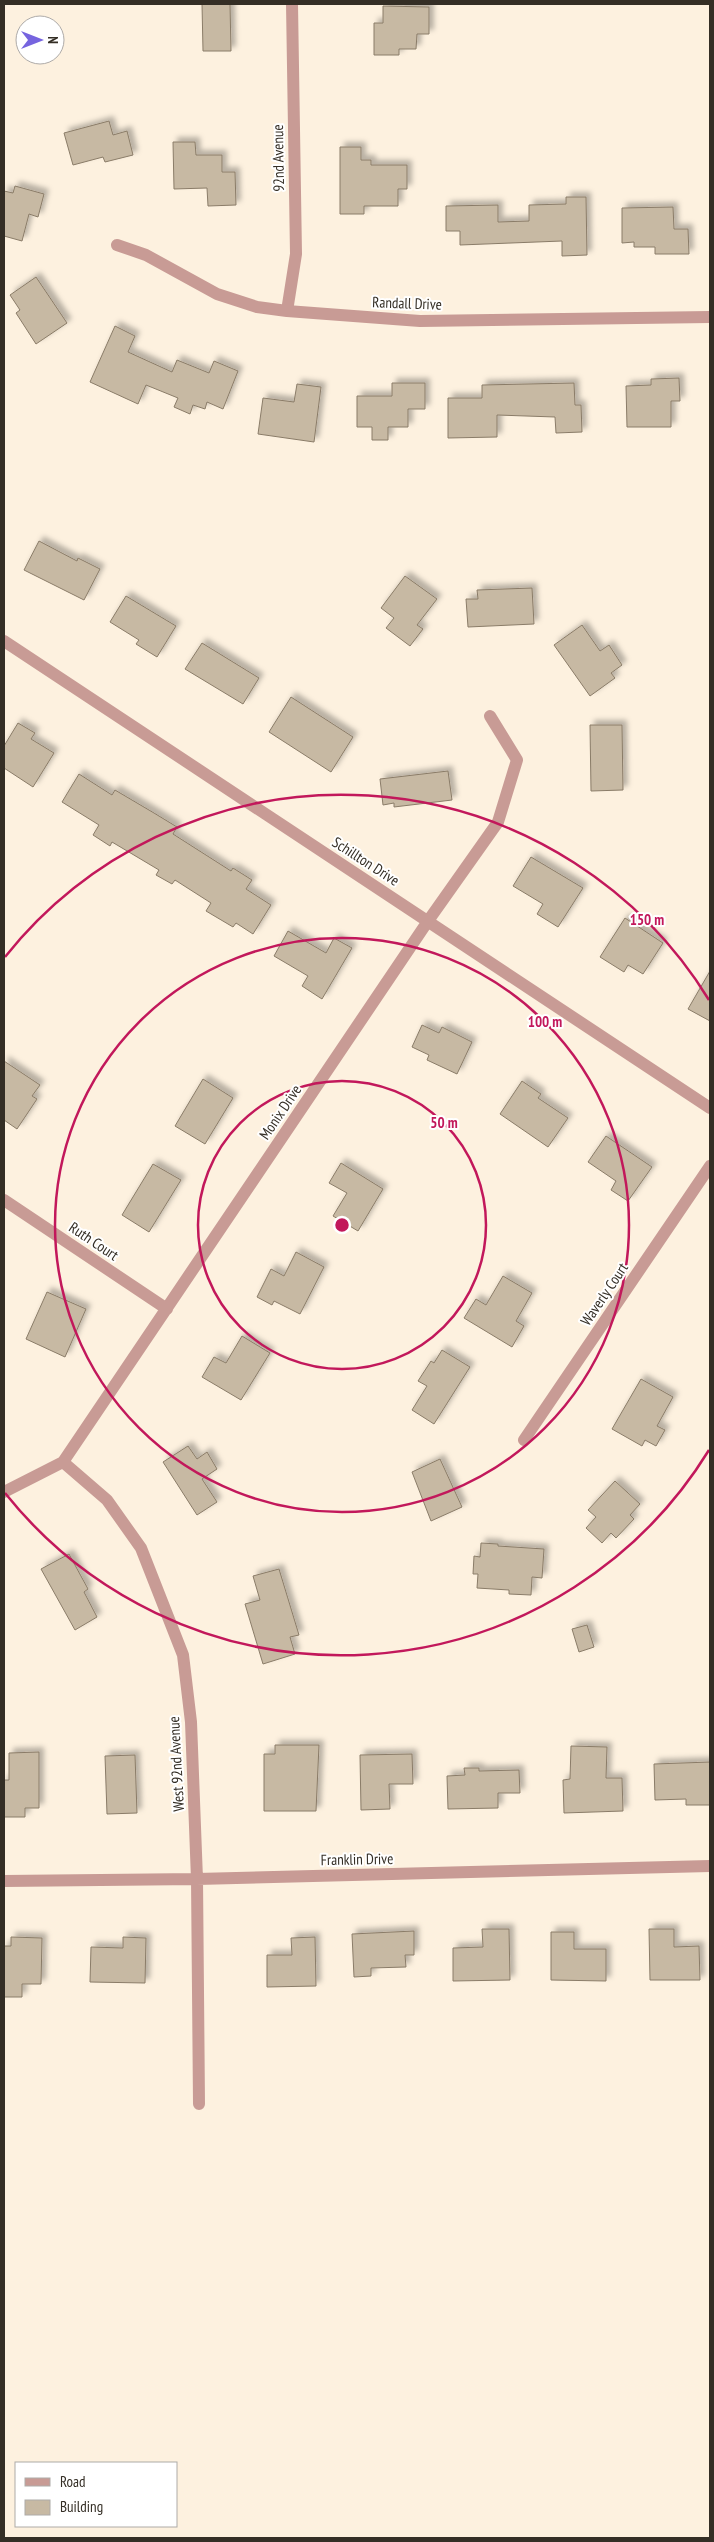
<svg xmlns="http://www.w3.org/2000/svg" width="714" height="2542" viewBox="0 0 714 2542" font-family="'PT Sans Narrow',sans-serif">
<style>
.building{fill:#c7b9a3;stroke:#8a7c68;filter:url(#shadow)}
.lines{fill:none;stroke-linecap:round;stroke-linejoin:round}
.street{stroke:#c89b95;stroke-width:12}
.ring{fill:none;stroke:#c2185b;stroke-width:2.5}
.labels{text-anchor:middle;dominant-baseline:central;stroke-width:4;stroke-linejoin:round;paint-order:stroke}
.street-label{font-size:15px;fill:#342e25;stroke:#fff}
.centre{fill:#c2185b;stroke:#fff;stroke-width:2.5}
.ring-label{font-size:15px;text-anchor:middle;font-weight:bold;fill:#c2185b;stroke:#fff;stroke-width:4;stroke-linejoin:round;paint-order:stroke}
</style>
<defs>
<filter id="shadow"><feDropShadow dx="4.5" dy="-4.5" stdDeviation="2.5" flood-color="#0004"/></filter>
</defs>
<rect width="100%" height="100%" fill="#fdf1df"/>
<path class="building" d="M202,4H230L231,51H203Z
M383,6L429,7V34H417L416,49H399V55H374V23H383Z
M109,121L113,135L127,131L133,155L105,162L103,157L73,165L64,133Z
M173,142H195L196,155H222V172H235L236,205L208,206L207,188L174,189Z
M340,147H361V160H371V165H407V189H398V206H364V214H340Z
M15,186L44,194L38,217L29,214L22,241L4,236V191L13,193Z
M566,197H586L587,255L562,256V241L460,245V231H446V206L498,205V222L529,221V205L566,204Z
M673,207L674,229H688L689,254H655V247H634V242L622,243V208Z
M36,277L67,323L36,344L16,313L20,310L10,295Z
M115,326L135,336L128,352L172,372L177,360L209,373L214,361L238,371L223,409L207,402L205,409L193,405L190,414L174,407L178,398L146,385L138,404L90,382Z
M679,378L680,401H671V427H627L626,386L651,385V379Z
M392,383H425V409H408V427H388V440H372V427H357V396H392Z
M574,383L575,405H581L582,432L556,433L555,417L497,415V437L448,438V398H482V385Z
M297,384L321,387L314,442L258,434L263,398L294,402Z
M39,541L77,561L78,558L100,569L84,600L24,570Z
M405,576L437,599L417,625L423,629L410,646L386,628L394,618L381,608Z
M532,588L534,624L468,627L466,599H478L477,590Z
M126,596L176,626L157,657L136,644L139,640L110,622Z
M582,625L600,651L609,645L622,665L611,673L615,678L590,696L554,645Z
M202,643L259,678L243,704L185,669Z
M291,697L353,737L331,772L269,732Z
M18,723L35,733L31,739L54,753L33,787L4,768V746Z
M590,725H622L623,790L591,791Z
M448,771L452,800L394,807V803L383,805L380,779Z
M79,774L112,795L115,790L154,813L177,827L173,834L231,871L233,868L252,880L246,889L271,905L253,934L236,923L233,927L206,911L211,903L175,880L172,884L156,875L159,870L112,842L110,846L93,835L99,825L62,802Z
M531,857L583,888L558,927L537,914L543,904L513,886Z
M625,918L663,943L643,974L628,965L624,972L600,957Z
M288,931L326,953L334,938L352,948L322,999L302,986L308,976L274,956Z
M710,971V1021L688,1009Z
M422,1025L439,1033L442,1027L472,1042L457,1074L427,1060L429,1055L412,1047Z
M4,1061L40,1085L32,1096L37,1099L17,1129L4,1120Z
M203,1079L233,1098L205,1144L175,1126Z
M522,1081L541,1094L538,1098L568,1118L548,1147L500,1114Z
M606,1136L652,1167L628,1201L611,1190L616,1181L588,1162Z
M341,1163L383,1189L358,1231L333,1216L347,1193L329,1183Z
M153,1164L181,1180L149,1232L122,1215Z
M296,1252L324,1267L300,1314L274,1301L272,1305L257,1297L271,1269L284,1276Z
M503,1276L532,1293L516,1321L524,1326L512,1347L464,1318L476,1299L486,1305Z
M47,1292L86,1309L65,1357L26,1339Z
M242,1336L270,1353L241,1400L202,1377L214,1357L226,1363Z
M442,1350L470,1367L434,1424L412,1410L427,1386L418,1381L431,1361L434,1363Z
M641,1379L673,1397L657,1426L665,1430L656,1446L645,1440L642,1446L612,1429Z
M188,1446L197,1459L207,1452L217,1469L202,1479L217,1502L197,1515L163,1462Z
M440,1459L462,1507L431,1521L412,1472Z
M615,1481L640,1504L630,1515L634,1519L616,1538L611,1533L602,1543L586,1528L596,1517L588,1510Z
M481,1543L498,1544V1546L544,1549L542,1578L532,1577L531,1595L509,1594V1590L477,1588L478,1574H473L474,1556L480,1557Z
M69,1554L88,1589L84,1592L97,1617L75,1630L41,1569Z
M279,1569L299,1635L290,1637L295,1654L263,1664L245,1604L260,1600L253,1576Z
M587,1625L594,1647L579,1652L572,1629Z
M275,1745H319L316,1811H264V1754H275Z
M571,1746L607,1747L606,1778H622L623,1811L564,1813L563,1780L570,1779Z
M39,1752V1808H25V1817H4V1780H9V1753Z
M412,1754L413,1784H389L390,1809L361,1810L360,1755Z
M135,1755L137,1813L107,1814L105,1756Z
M710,1762V1805H686V1799L655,1800L654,1764Z
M464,1768H479V1771L519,1770L520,1793H498V1808L448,1809L447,1776L465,1775Z
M482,1929H509L510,1980L453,1981V1948L483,1947Z
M649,1929H674V1947L699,1946L700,1980H650Z
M414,1931V1955H405L406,1967L371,1968V1976L354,1977L352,1934Z
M551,1932H574V1949H606V1981L551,1980Z
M11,1937L42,1938L41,1984H22V1997H4V1946H11Z
M123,1937L146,1938L145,1983L90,1982L91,1947L123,1948Z
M315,1937L316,1986L267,1987V1955H292L291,1938Z"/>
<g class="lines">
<path class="street" d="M117,245L146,255L217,294L257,307L287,311L420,321L710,317
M287,311L296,254L292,4
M4,641L710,1108
M4,1200L167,1309
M524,1440L710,1166
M63,1462L107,1500L141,1548L183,1655L191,1722L197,1879L199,2104
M4,1492L63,1462L428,921L498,822L517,760L490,716
M4,1881L197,1879L710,1866"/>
</g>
<g class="ring">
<circle cx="342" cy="1225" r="144"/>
<circle cx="342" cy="1225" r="287"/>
<path d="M709 1450A431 431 0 0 1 5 1493M5 957A431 431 0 0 1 709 1000"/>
</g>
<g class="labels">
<g class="street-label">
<text transform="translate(278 158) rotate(-91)">92nd Avenue</text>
<text transform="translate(407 303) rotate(2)">Randall Drive</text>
<text transform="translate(366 861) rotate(33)">Schillton Drive</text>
<text transform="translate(280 1112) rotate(-56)">Monix Drive</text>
<text transform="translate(94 1241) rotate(34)">Ruth Court</text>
<text transform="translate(604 1294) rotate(-56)">Waverly Court</text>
<text transform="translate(176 1764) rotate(-93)">West 92nd Avenue</text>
<text transform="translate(357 1859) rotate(-1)">Franklin Drive</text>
</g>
</g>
<circle cx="342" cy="1225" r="8" class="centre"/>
<g class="ring-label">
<text x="647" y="925">150 m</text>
<text x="545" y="1027">100 m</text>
<text x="444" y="1128">50 m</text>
</g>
<rect width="714" height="2542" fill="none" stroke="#342e25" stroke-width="10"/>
<rect x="15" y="2462" width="162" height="65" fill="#ffffff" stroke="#aeaba8"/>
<rect x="25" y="2478" width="25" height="8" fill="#c89b95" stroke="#aeaba8"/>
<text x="60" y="2487" font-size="15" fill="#342e25">Road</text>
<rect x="25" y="2500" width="25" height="15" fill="#c7b9a3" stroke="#aeaba8"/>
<text x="60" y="2512" font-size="15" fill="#342e25">Building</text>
<g transform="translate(40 40) rotate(90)"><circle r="24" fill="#ffffff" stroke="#aeaba8"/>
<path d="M0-4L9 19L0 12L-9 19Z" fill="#7664df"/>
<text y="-8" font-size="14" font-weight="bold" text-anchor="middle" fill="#342e25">N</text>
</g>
</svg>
